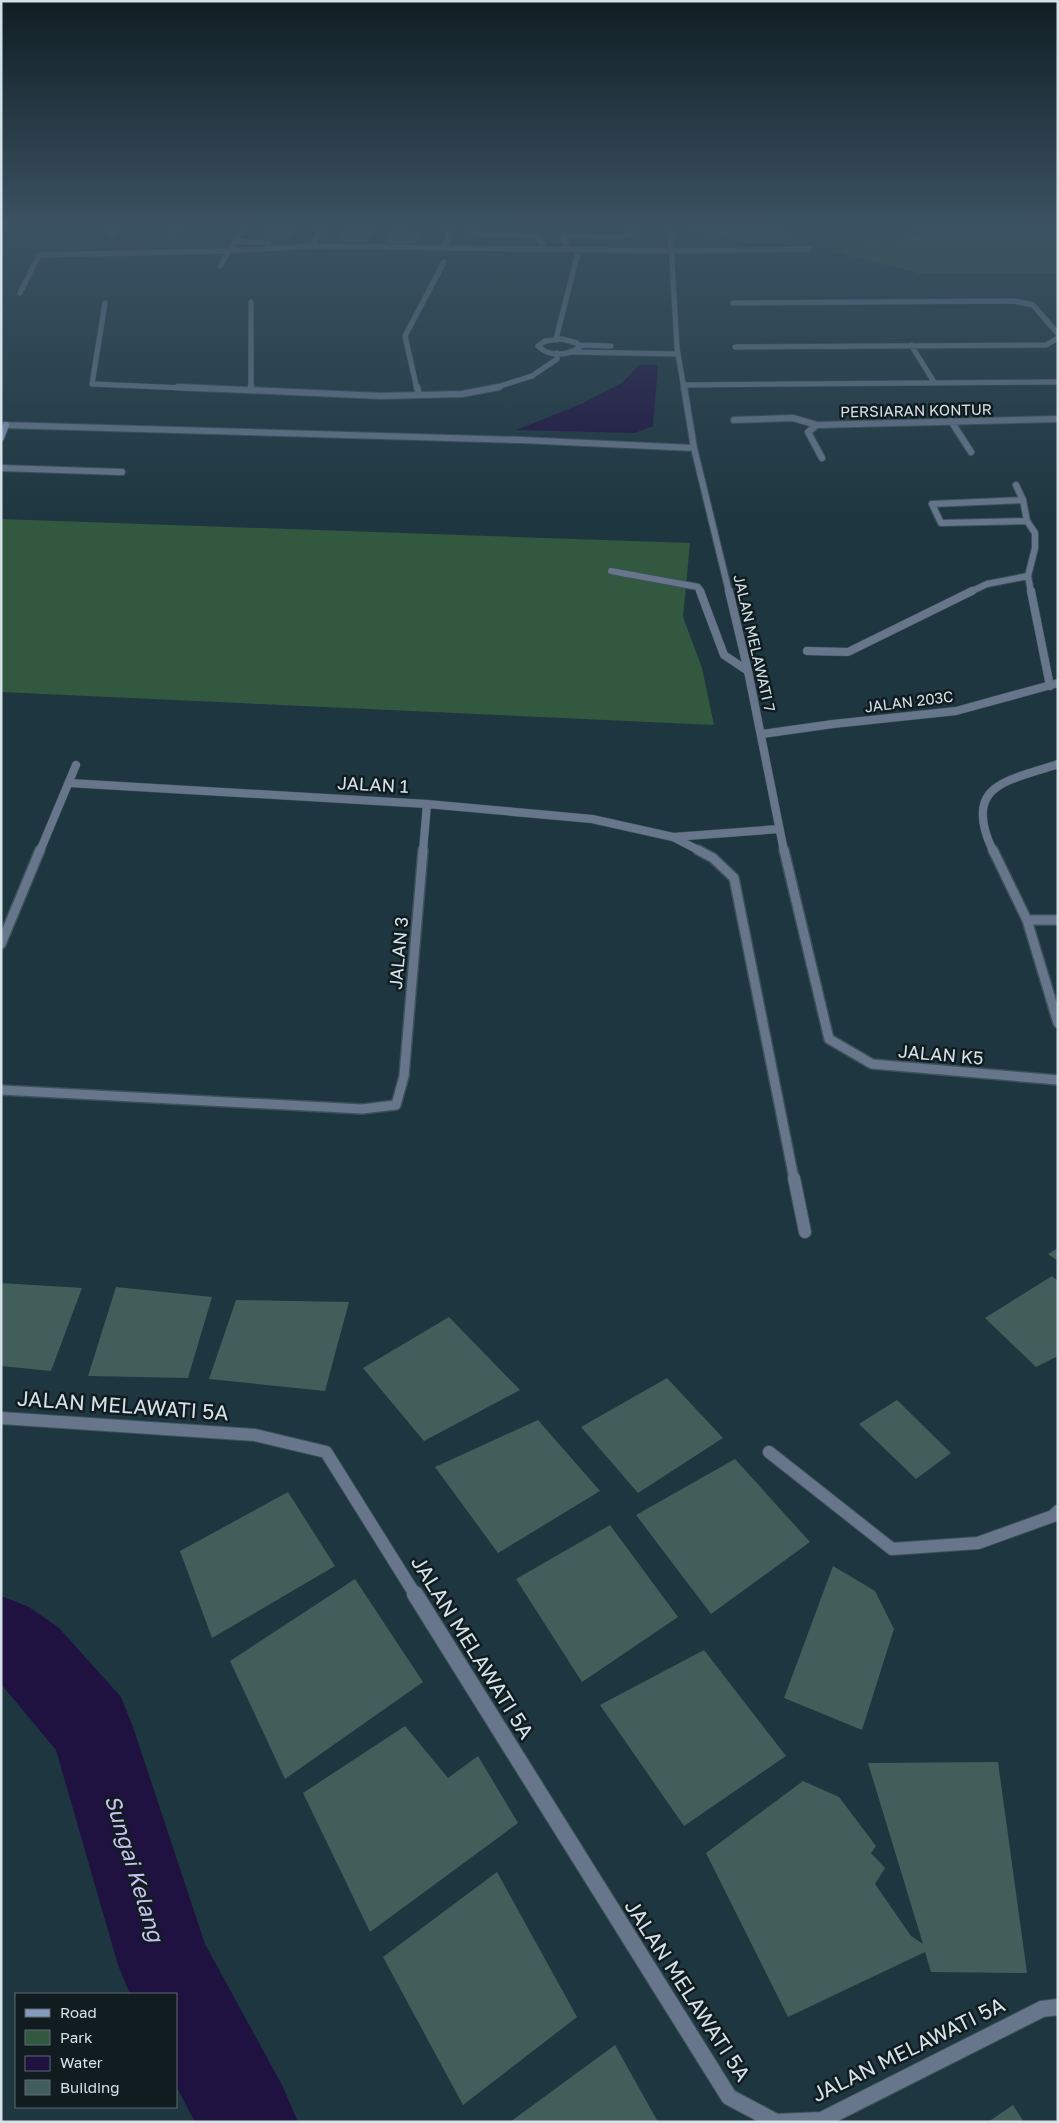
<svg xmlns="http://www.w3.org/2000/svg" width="1059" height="2123" viewBox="0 0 1059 2123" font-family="'Golos Text',sans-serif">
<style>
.green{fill:#325940}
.water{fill:#1f1140}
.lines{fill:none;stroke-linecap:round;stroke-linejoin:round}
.river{fill:#1f1140;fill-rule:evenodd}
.building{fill:#415e5b}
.lane-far2-casing{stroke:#3b525a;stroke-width:6}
.lane-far1-casing{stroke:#3b525a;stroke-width:8}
.lane-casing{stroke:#3b525a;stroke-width:9}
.street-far5-casing{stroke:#3b525a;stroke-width:6}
.street-far4-casing{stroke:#3b525a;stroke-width:8}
.street-far3-casing{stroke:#3b525a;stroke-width:9}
.street-far2-casing{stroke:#3b525a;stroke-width:12}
.street-far1-casing{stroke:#3b525a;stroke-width:14}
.street-casing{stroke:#3b525a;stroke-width:18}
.secondary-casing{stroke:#3b525a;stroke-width:8}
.lane-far2{stroke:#67768b;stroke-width:5}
.lane-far1{stroke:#67768b;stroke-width:6}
.lane{stroke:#67768b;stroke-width:8}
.street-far5{stroke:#67768b;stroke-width:5}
.street-far4{stroke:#67768b;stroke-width:6}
.street-far3{stroke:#67768b;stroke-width:8}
.street-far2{stroke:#67768b;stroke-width:9}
.street-far1{stroke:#67768b;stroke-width:12}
.street{stroke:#67768b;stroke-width:16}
.secondary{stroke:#849bbe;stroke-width:6}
.labels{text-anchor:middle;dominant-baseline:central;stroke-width:5;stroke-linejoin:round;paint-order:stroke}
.far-street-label{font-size:15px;fill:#d4e2e8;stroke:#111c20}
.street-label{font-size:18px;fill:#d4e2e8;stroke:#111c20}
.near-street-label{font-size:21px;fill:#d4e2e8;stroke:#111c20}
.near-water-label{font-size:22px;font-style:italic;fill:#c9c1f2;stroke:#111c20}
</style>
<rect width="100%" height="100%" fill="#1e363f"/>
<path class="green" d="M689,227H779L797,241L747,244L689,230Z
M907,227H1058V274H922L832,251L922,234Z
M1,519L690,543L683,617L702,668L714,725L1,692Z"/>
<path class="water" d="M639,365H658L653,426L635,433L516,430L581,404L622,383Z"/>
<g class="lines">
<path class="river" d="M1,1596L29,1607L59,1628L121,1697L133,1727L205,1944L283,2087L298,2122H195L176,2086V1994H130L118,1965L56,1750L1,1684Z"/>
</g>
<path class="building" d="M268,227H297L289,239H260Z
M347,229H376L369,242L340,241Z
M393,230L422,231L416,243H386Z
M1058,1248V1261L1048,1254Z
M1052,1276L1058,1281V1356L1036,1367L985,1318Z
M1,1283L82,1288L51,1371L1,1366Z
M116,1287L212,1297L188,1378L88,1376Z
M236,1300L349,1302L325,1391L209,1379Z
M449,1317L520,1390L424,1441L363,1368Z
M667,1378L723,1438L638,1493L581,1427Z
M897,1400L951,1453L916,1479L859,1424Z
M538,1420L600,1491L498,1553L435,1467Z
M735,1459L810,1542L711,1614L636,1515Z
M288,1492L335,1566L212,1638L180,1551Z
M610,1525L678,1617L582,1682L516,1579Z
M833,1566L875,1591L894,1629L862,1730L784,1698Z
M355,1579L423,1682L285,1779L230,1661Z
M704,1650L786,1756L684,1826L600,1705Z
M405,1726L448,1778L478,1756L518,1823L370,1932L303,1793Z
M998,1762L1027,1973L931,1972L925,1952L788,2017L706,1853L803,1781L839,1797L876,1846L871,1853L885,1868L875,1884L911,1936L923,1944L868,1763Z
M497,1872L577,2017L463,2105L383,1957Z
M615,2045L658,2122H510Z
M1013,2105L1024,2122H988Z"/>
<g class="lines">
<defs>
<path id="lane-far2" d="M470,227V231L476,234L537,236L543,245L542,249
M568,249L563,236L618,237L631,234L634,227
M670,251L809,249"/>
<path id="lane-far1" d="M1,468L122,472
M611,571L698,587L701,592"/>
<path id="lane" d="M700,591L724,655L748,671"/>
<path id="street-far5" d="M670,227L677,348L684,389
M175,232L179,227
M112,234L114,227
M235,241L269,243
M312,246L322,227
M445,247L450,227
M220,266L244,227
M20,293L39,255L227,251L312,246L670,251
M251,302V389
M105,303L92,384L208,389
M733,303L1014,301L1033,305L1058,334
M556,339L577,256
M562,339L577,343L579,348C566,356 549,357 538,346L545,341Z
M579,345L611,346
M911,345L934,382
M735,347L1046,345L1058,338
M571,352L678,354
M684,385L1058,382
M417,389L405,336L444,262
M491,389L532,376L557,359V353"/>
<path id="street-far4" d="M178,387L381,396L462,394L499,387
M251,387V390
M417,387L419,395
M684,387L694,448L729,592
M734,420L793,418L817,425
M951,421L971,452
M1,425L521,440L694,448
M822,458L808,432L817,425L1058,419
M1016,485L1023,500L1027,521L1035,533V548L1028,576L1031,592
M1023,500L932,504L941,523L1027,521
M970,592L987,584L1028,576"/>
<path id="street-far3" d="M729,591L748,671L784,851
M1031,591L1050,686
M807,651L848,652L972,591
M762,734L833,724L956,711L1058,683
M69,783L427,804L592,819L673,837L700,851
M674,837L779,829
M40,851L76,765
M423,851L427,804
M993,851C961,784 1008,781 1058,764"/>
<path id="street-far2" d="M698,850L713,858L734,878L794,1179
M784,850L829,1039L872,1064L1058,1080
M993,850L1027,920L1058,1023
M1027,920H1058
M1,944L40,850
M1,1090L362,1109L396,1105L404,1076L423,850"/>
<path id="street-far1" d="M794,1178L805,1232
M1,1418L255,1435L326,1452L416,1596
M769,1452L892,1549L978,1543L1053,1516L1058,1511"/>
<path id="street" d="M415,1594L729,2097L776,2122L822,2120L1042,2009L1058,2007"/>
<path id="secondary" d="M1,438L6,425"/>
</defs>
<use href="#lane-far2" class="lane-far2-casing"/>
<use href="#lane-far1" class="lane-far1-casing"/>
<use href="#lane" class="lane-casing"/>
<use href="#street-far5" class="street-far5-casing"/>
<use href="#street-far4" class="street-far4-casing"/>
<use href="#street-far3" class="street-far3-casing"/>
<use href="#street-far2" class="street-far2-casing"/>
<use href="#street-far1" class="street-far1-casing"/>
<use href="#street" class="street-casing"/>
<use href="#secondary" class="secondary-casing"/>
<use href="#lane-far2" class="lane-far2"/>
<use href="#lane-far1" class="lane-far1"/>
<use href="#lane" class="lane"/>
<use href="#street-far5" class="street-far5"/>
<use href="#street-far4" class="street-far4"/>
<use href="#street-far3" class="street-far3"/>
<use href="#street-far2" class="street-far2"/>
<use href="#street-far1" class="street-far1"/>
<use href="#street" class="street"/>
<use href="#secondary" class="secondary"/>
</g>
<linearGradient id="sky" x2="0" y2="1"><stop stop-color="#101e23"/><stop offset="0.43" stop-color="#3b5263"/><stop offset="1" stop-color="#3b5263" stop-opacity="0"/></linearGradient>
<rect width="1059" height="524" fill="url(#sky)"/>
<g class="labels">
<g class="far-street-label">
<text transform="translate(916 410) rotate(-1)">PERSIARAN KONTUR</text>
<text transform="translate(755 643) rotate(77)">JALAN MELAWATI 7</text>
<text transform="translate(909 701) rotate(-7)">JALAN 203C</text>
</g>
<g class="street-label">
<text transform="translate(373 784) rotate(3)">JALAN 1</text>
<text transform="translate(398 953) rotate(-85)">JALAN 3</text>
<text transform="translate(941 1054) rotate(5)">JALAN K5</text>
</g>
<g class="near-street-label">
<text transform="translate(123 1405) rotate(4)">JALAN MELAWATI 5A</text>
<text transform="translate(473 1647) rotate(58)">JALAN MELAWATI 5A</text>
<text transform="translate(688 1990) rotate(57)">JALAN MELAWATI 5A</text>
<text transform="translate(908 2049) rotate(-26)">JALAN MELAWATI 5A</text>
</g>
<g class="near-water-label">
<text transform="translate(135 1868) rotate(73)">Sungai Kelang</text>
</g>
</g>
<rect width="1059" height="2123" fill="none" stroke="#d4e2e8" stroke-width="5"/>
<rect x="15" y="1993" width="162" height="115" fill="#111c20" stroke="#5f6b70"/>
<rect x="25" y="2009" width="25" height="8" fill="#849bbe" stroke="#5f6b70"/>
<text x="60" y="2018" font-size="15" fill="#d4e2e8">Road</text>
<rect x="25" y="2030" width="25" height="15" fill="#325940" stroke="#5f6b70"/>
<text x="60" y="2043" font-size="15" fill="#d4e2e8">Park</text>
<rect x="25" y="2056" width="25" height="15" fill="#1f1140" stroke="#5f6b70"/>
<text x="60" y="2068" font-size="15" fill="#d4e2e8">Water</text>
<rect x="25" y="2080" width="25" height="15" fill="#415e5b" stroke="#5f6b70"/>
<text x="60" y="2093" font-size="15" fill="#d4e2e8">Building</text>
</svg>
